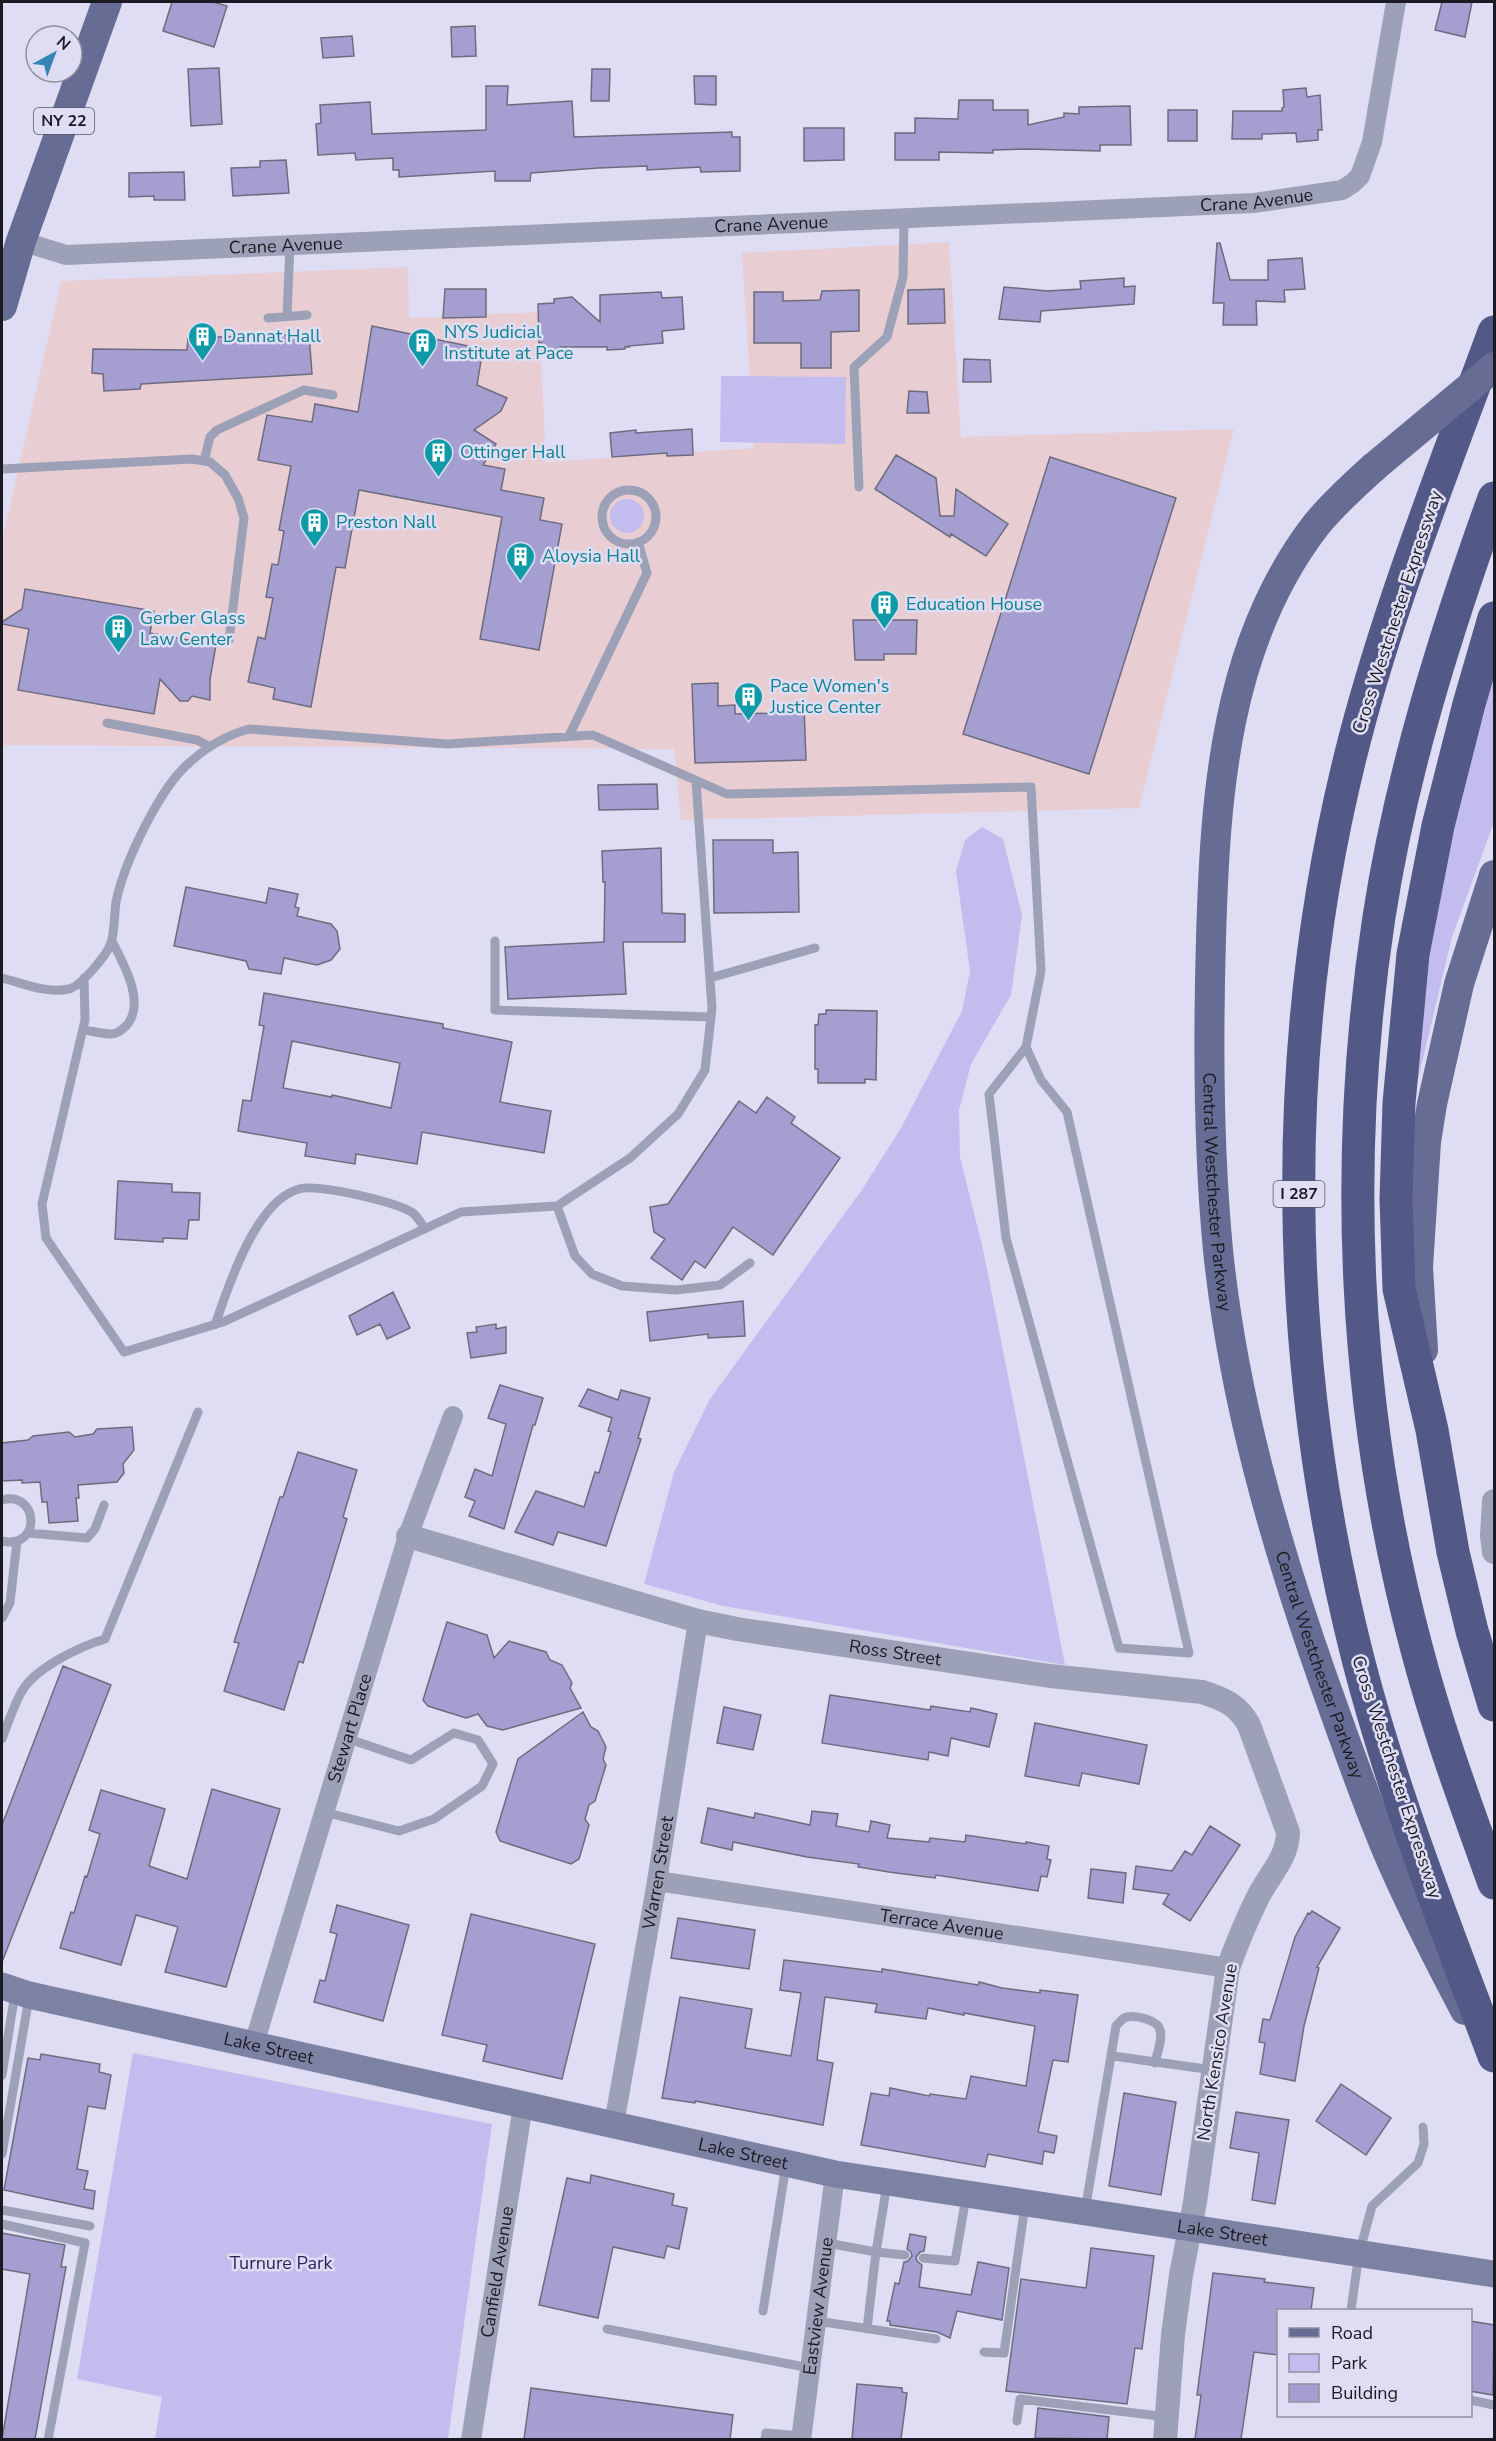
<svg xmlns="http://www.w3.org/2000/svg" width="1496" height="2441" viewBox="0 0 1496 2441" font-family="'Nunito Sans',sans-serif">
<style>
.education{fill:#e8ced3}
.green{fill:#c3bdef}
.building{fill:#a59fd1;stroke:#6d6b7e;stroke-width:1.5;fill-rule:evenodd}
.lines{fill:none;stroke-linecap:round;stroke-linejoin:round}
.service{stroke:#9da1b7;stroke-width:9}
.minor{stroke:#9da1b7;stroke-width:20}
.tertiary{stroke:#9da1b7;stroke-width:24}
.secondary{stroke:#7d82a3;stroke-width:27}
.primary{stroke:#666c93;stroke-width:30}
.motorway{stroke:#535986;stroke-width:33}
.primary-bridge{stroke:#666c93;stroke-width:30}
.labels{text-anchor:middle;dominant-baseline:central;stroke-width:5;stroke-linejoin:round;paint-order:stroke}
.shield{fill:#dfddf3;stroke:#565461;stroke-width:1.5}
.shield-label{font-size:16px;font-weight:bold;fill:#1b1a22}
.street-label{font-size:18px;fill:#1b1a22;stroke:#dfddf3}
.culture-label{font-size:18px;fill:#0d838f;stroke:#dfddf3;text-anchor:start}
.park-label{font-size:18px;fill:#2e1e5a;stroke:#dfddf3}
</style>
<rect width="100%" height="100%" fill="#dfddf3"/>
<path class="education" d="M949,242L961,437L1234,429L1139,808L681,820L674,749L2,745V541L61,281L408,267L409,318L539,312L546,462L754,448L742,253Z"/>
<path class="green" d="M721,376L846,377L845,444L720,442Z
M610 516a17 17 0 1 1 34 0a17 17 0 1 1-34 0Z
M1494,671V822L1452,937L1416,1088L1423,995L1436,902Z
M982,827L1003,839L1022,915L1011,995L971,1064L959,1110L960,1157L983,1249L1065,1665L723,1606L644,1584L674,1472L710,1399L861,1191L901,1128L962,1011L970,971L956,871L965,840Z
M133,2053L492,2124L448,2439H155L162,2397L77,2379Z"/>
<path class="building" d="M172,2H213L227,6L214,47L163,31Z
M1442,2H1472L1465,37L1435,30Z
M475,26L476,56L452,57L451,27Z
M352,36L354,56L323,58L321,38Z
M219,68L222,124L191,126L188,69Z
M592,69H610L609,101H591Z
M694,76H716V105L695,104Z
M486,86H508L507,105L572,101L574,137L732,132V137H740V171L701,172L700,167L647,170V166L598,168L531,173L530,181H495V171L399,177V170H393V158L356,160L355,153L318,155L316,124L321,123L320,105L370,102L372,134L486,130Z
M1306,88L1307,97L1320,95L1322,130H1318V140L1297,142L1296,133L1262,134V139H1232L1233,111H1282V108L1284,107L1283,90Z
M959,100H993V110H1028V125L1064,117V113L1079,114V107L1130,106L1131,145H1100V151L1028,149L993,150V153L939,152V160H895V133H915V118L958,119Z
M1168,110H1197V141H1168Z
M804,128H844V160L804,161Z
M286,160L289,193L233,196L231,168L260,167V161Z
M184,172L185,200H154V196L129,197V173Z
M1217,243H1220L1230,280H1268V260L1302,258L1305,289L1284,290L1285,302L1256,301L1257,325H1223L1224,303H1213Z
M1124,278V287L1135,286L1134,304L1041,311L1040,322L999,319L1004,287L1047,291L1081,289L1080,281Z
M445,289H486V317L443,318Z
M944,289L945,323L908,324V290Z
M859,290V331L831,332V368H801V343H754V292H783V301L820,300L822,291Z
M661,292L662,298L682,297L684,329L662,331L663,343L628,346L629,347H625V349L607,350V347H560V351L542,352V343H539L538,304L554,303V299L572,297L600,322V295Z
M372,326L483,349L477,385L507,398L501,411L474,430L496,444L483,465L505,469L501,490L544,498L540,520L562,524L539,650L480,639L502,517L359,490L345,568L336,567L311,707L273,699L275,688L248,682L258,637L265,639L273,598L266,597L272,564L278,565L284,531L279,530L291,466L258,460L267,415L312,422L315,404L358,412Z
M309,334L312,374L141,384L140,389L104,391L103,374L92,373L93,349L187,350L188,338Z
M964,359L990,360L991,382H963Z
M909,391L927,392L929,413H907Z
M692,429L693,455L667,456V453L612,457L610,433L636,430V433Z
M896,455L936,478L940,516H954L956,489L1008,524L986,556L951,534L950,537L875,489Z
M1050,457L1176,498L1089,774L963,734Z
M25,589L154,611L150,633L216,645L210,679V700L192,696L188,701H180L160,679L154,714L18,690L29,629L2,624V622L22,609Z
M853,620H917L916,654H884V660H855Z
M718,683V706L735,705V714L781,713V706L804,705L806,760L695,763L692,684Z
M657,784L658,809L599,810L598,785Z
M713,840H773V853L798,852L799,912L714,913Z
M661,848L662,913L685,914V942H623L626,994L508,999L505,947L604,942L605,882H603L602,851Z
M186,887L266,903L269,888L298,894L295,907L299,908L297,916L331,924L337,931L340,949L331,960L317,965L284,958L281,974L249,969L246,961L174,946Z
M264,993L443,1024V1028L512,1042L500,1102L551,1111L544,1153L422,1132L417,1164L356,1154L355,1164L305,1156L307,1143L238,1131L243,1100L251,1101L264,1026L259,1025ZM292,1041L400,1063L391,1108L332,1095V1097L283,1088Z
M826,1010L877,1011L876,1080L865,1079V1083H818V1069H815V1025H818L819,1014H826Z
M767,1097L795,1117L791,1123L840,1158L773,1255L733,1227L705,1268L695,1261L682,1280L651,1258L665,1239L654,1232L650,1207L668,1204L739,1101L756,1113Z
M118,1181L172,1184V1192L200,1193L199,1220H189L187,1239L163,1238V1242L115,1239Z
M393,1292L410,1328L387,1339L380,1324L357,1335L349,1316Z
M743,1301L745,1336L708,1338V1334L650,1341L647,1312Z
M496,1324V1329L506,1327V1353L471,1358L467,1333L477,1332L476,1327Z
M500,1385L543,1398L535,1425H533L504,1529L469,1516L475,1501L465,1497L475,1469L492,1476L506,1424L488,1418Z
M588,1389L618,1400L621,1390L650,1398L638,1438L641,1439L606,1546L558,1532L553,1545L515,1532L536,1491L584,1507L595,1472L599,1473L611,1432L608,1431L612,1418L579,1406Z
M132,1427L134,1450L123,1464L124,1473L117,1482L78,1485L79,1498H76L78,1521L49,1523L47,1502H42L40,1482L22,1483V1480L2,1481V1443L28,1440L33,1436L69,1432L75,1437L93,1434L97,1429Z
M298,1452L357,1470L343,1517L347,1519L303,1663L299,1661L284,1710L224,1691L239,1643L234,1642L280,1497H283Z
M447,1622L487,1635L494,1658L509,1641L546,1652L550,1660L562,1665L572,1683L570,1688L581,1708L503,1730L487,1726L478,1714L466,1718L428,1706L423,1700Z
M63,1666L111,1685L2,1962V1825Z
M830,1695L930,1710L931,1706L970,1712L971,1708L997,1714L989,1747L951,1738L948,1756L929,1752L928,1760L822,1743Z
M724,1707L761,1715L753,1750L717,1743Z
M583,1712L591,1727L598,1731L606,1747L603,1759L606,1765L595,1801L589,1805L585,1819L589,1825L579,1859L571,1864L500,1841L496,1832L518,1759Z
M1035,1723L1147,1745L1139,1784L1082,1773L1079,1786L1025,1776Z
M212,1789L280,1809L226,1987L165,1972L178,1927L136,1915L121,1965L60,1948L71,1912L74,1913L85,1876L87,1877L100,1834L89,1830L101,1790L165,1809L149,1866L187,1879Z
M708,1808L754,1818L755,1813L810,1825L812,1811L838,1814L836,1826L869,1832L871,1821L890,1825L887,1838L929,1842L930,1838L965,1842L966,1835L1026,1844V1842L1049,1846L1047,1859L1051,1860L1047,1877L1041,1876L1038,1891L936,1875L935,1878L889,1872L858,1867L859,1864L807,1857L733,1842L732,1850L701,1843Z
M1210,1826L1240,1845L1190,1921L1163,1904L1169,1894L1133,1889L1136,1866L1172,1871L1185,1851L1192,1855Z
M1091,1869L1126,1873L1123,1903L1088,1898Z
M337,1905L409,1925L383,2021L314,2002L320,1980L325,1981L337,1934L330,1932Z
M1312,1911L1340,1928L1317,1967L1319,1968L1304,2026L1295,2081L1260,2074L1265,2043L1259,2042L1263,2019L1270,2020L1295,1937L1308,1913L1310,1914Z
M471,1914L595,1944L562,2079L483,2061L487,2045L442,2035Z
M678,1918L755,1930L749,1969L671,1958Z
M784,1960L882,1972V1969L978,1985L979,1982L1002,1988L1040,1993V1990L1078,1995L1068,2062L1053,2060L1038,2132L1057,2136L1054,2153L1044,2151L1042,2164L988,2154L985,2167L861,2145L871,2093L889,2096L890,2088L929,2096L930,2094L966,2099L971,2076L1026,2086L1035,2026L964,2013V2015L928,2008L926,2019L875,2012L877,2004L825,1997L817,2060L833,2063L823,2125L695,2101V2103L662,2098L680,1997L752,2009L745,2048L791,2056L801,1993L780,1990Z
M41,2054L100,2064L99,2072L111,2075L105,2109L88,2106L77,2169L88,2171L84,2189L95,2191L93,2209L4,2190L28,2058L40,2060Z
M1341,2084L1391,2118L1366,2155L1316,2121Z
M1124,2093L1176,2102L1161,2195L1109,2186Z
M1236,2112L1289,2120L1275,2204L1252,2200L1259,2153L1230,2148Z
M591,2175L674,2194L672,2205L687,2208L679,2249L667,2246L664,2258L613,2247L598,2318L539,2305L567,2178L590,2183Z
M2,2233L65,2245L61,2267H66L35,2439H2L30,2274L2,2269Z
M910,2234L926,2237L924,2251L920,2252L916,2257L917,2261L922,2265L919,2287L971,2295L978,2262L1009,2268L1002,2320L957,2311L950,2338L937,2332L890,2325V2321H887L895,2283L899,2284L904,2262L908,2261L912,2256L911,2252L907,2249Z
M1091,2248L1154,2256L1142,2349L1135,2348L1127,2404L1006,2391L1021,2279L1086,2288Z
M1213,2273L1265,2279L1264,2282L1314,2288L1311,2310H1278V2355L1254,2352L1241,2439H1195L1201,2395H1197Z
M1470,2321L1494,2325L1493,2395L1470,2391Z
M857,2384L902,2388V2392L907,2393L901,2439H852Z
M531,2388L733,2415L730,2439H524Z
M1038,2408L1109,2417L1107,2439L1035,2438Z"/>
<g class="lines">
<path class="service" d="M287,316L290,245
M268,318L307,315
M204,461L210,437L217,430L304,390L333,395
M2,469L192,459L210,462L225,475L238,498L244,518L229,640
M859,487L854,367L887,337L903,277L904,219
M602 517a27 27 0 1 1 54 0a27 27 0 1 1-54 0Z
M107,723L197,740L210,747
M569,736L647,573L638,542
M495,941V1010L711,1017
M2,978C22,983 47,994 69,989C81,986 107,955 111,943C115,930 114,915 116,902C124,863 160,787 190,762C208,746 227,735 249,729L447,744L593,735L727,794L1031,787L1041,971L1026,1047L989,1094L1006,1238L1119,1648L1189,1653L1067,1112L1041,1080L1026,1047
M84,978L85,1020L42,1204L46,1238L124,1352L223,1322L461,1212L557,1206L630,1158L678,1114L705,1070L712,1008L696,781
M710,978L815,948
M83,1030C92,1031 102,1034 111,1034C117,1034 123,1029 127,1025C146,1002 123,963 112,941
M557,1206L575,1256L592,1274L622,1286L676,1290L720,1285L750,1263
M215,1325C228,1287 256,1200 299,1189C313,1185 344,1192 358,1195C371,1198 406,1206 414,1214C418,1218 422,1224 425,1229
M2,1500C39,1490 42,1550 2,1541
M28,1533L87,1538L95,1529L104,1505
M2,1618L10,1603L17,1541
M2,1739C8,1723 14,1705 22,1691C35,1668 81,1646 105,1639L198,1412
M324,1812L399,1831L434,1819L482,1786L493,1764L478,1740L454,1733L411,1760L346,1738
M1113,2056L1213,2070
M2,2075L15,1993
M2,2154L29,1998
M887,2184L876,2252L905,2255
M2,2210L90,2226
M1085,2211L1116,2026C1120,2022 1122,2018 1127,2017C1136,2015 1158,2020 1160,2030C1163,2039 1157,2053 1155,2063
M2,2224L85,2243L48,2440
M827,2243L876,2252L867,2329
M923,2258L955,2261L966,2197
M1351,2310L1359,2254L1372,2206L1418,2163L1424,2144L1423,2127
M763,2311L786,2165
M817,2321L936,2339
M607,2329L810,2368
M984,2352L1004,2353L1025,2205
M1470,2400L1494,2405
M1017,2421L1020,2399L1167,2417
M765,2440L766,2433L802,2436"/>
<g class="minor">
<path id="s1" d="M21,241L66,255L1254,203L1342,190L1353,183L1360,176L1372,142L1396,2"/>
<path id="s2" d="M657,1881L1228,1968"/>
<path id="s3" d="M254,2044L408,1536L453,1416"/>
<path id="s4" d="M614,2124L657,1881L698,1621"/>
<path id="s5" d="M471,2440L523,2105"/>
<path id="s6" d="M801,2440L835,2174"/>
</g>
<g class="tertiary">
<path d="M1494,1501L1492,1536L1494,1552"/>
<path id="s7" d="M408,1536L698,1621L737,1629L1050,1676L1202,1692C1224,1699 1238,1705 1249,1725L1288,1832C1288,1857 1270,1874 1259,1895C1247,1919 1237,1943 1228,1968L1195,2202L1181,2275L1173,2335L1165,2440"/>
</g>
<path class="secondary" id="s8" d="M2,1986L29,1995L835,2174L1494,2274"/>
<g class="primary">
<path d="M2,306L21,241L107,2"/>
<path id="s9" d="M1374,467C1354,485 1333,504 1316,525C1225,643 1215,795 1211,939C1208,1043 1208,1146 1218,1250C1233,1397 1274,1540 1323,1679C1343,1735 1363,1793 1386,1848C1409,1903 1437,1957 1465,2010"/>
<path d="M1423,1350L1418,1267L1426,1142L1432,1104L1459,984L1494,875"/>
</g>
<path class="motorway" d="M1494,332C1445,466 1391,600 1355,738C1277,1038 1282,1359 1358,1659C1393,1795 1445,1925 1494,2056
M1494,498C1445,634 1401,774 1379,917C1342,1158 1353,1410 1416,1646C1437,1727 1466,1805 1494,1883
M1494,618L1469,704L1438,826L1413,954L1399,1103L1396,1199L1399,1289L1432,1430L1453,1552L1472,1631L1494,1705"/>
<path class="primary-bridge" d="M1374,467L1494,367"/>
</g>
<defs>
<symbol id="building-pin" viewBox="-11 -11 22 30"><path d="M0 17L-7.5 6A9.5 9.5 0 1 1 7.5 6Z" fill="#0f9aa8" stroke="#dfddf3"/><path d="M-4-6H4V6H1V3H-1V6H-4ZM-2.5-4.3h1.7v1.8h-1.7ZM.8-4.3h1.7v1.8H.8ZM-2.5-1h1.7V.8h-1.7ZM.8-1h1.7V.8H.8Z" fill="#fff"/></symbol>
</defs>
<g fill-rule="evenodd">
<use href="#building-pin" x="186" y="320" width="33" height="45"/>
<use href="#building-pin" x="406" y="326" width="33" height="45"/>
<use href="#building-pin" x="422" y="436" width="33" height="45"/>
<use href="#building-pin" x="298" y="506" width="33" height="45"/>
<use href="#building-pin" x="504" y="540" width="33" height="45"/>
<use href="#building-pin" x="868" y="588" width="33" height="45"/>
<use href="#building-pin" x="102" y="612" width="33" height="45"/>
<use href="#building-pin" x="732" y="680" width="33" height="45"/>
</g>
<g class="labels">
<g class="shield">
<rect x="34" y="108" width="60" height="26" rx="4.5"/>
<rect x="1273.5" y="1181" width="51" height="26" rx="4.5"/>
</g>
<g class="shield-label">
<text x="64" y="121">NY 22</text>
<text x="1299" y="1194">I 287</text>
</g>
<g class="street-label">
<text stroke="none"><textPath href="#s1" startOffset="1239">Crane Avenue</textPath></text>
<text stroke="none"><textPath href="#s1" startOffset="753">Crane Avenue</textPath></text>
<text stroke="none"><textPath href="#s1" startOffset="267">Crane Avenue</textPath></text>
<text transform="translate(1397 612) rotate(-72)">Cross Westchester Expressway</text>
<text stroke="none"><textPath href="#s9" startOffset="770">Central Westchester Parkway</textPath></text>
<text stroke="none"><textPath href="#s7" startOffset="502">Ross Street</textPath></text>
<text stroke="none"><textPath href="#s9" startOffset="1256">Central Westchester Parkway</textPath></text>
<text stroke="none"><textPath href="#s3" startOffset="330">Stewart Place</textPath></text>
<text transform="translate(1397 1777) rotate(72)">Cross Westchester Expressway</text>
<text stroke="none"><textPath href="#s4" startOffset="255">Warren Street</textPath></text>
<text stroke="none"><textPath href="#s2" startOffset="288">Terrace Avenue</textPath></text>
<text stroke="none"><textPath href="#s8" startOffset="274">Lake Street</textPath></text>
<text transform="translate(1217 2052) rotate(-81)">North Kensico Avenue</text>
<text stroke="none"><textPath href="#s8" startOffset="760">Lake Street</textPath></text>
<text stroke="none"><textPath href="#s8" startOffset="1246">Lake Street</textPath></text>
<text stroke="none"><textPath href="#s5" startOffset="170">Canfield Avenue</textPath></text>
<text stroke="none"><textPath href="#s6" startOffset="135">Eastview Avenue</textPath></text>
</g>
<g class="culture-label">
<text x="444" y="332">NYS Judicial<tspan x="444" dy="21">Institute at Pace</tspan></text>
<text x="223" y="336">Dannat Hall</text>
<text x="460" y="452">Ottinger Hall</text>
<text x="336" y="522">Preston Nall</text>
<text x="542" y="556">Aloysia Hall</text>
<text x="906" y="604">Education House</text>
<text x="140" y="618">Gerber Glass<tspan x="140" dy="21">Law Center</tspan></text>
<text x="770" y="686">Pace Women's<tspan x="770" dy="21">Justice Center</tspan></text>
</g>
<g class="park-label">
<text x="281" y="2263">Turnure Park</text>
</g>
</g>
<rect width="1496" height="2441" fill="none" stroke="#1b1a22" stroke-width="6"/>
<rect x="1277" y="2309" width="195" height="108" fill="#dfddf3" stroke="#918f9f" stroke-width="1.5"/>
<rect x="1289" y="2328" width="30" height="9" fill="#666c93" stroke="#918f9f" stroke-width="1.5"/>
<text x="1331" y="2339" font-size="18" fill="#1b1a22">Road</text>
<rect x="1289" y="2354" width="30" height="18" fill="#c3bdef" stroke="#918f9f" stroke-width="1.5"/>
<text x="1331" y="2369" font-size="18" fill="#1b1a22">Park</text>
<rect x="1289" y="2384" width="30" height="18" fill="#a59fd1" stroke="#918f9f" stroke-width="1.5"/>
<text x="1331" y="2399" font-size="18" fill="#1b1a22">Building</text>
<g transform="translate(54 54) rotate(41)"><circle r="28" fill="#dfddf3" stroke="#918f9f" stroke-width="1.5"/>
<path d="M0-4.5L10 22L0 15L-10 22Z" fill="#3585b7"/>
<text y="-9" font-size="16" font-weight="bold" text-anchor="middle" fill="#1b1a22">N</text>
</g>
</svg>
